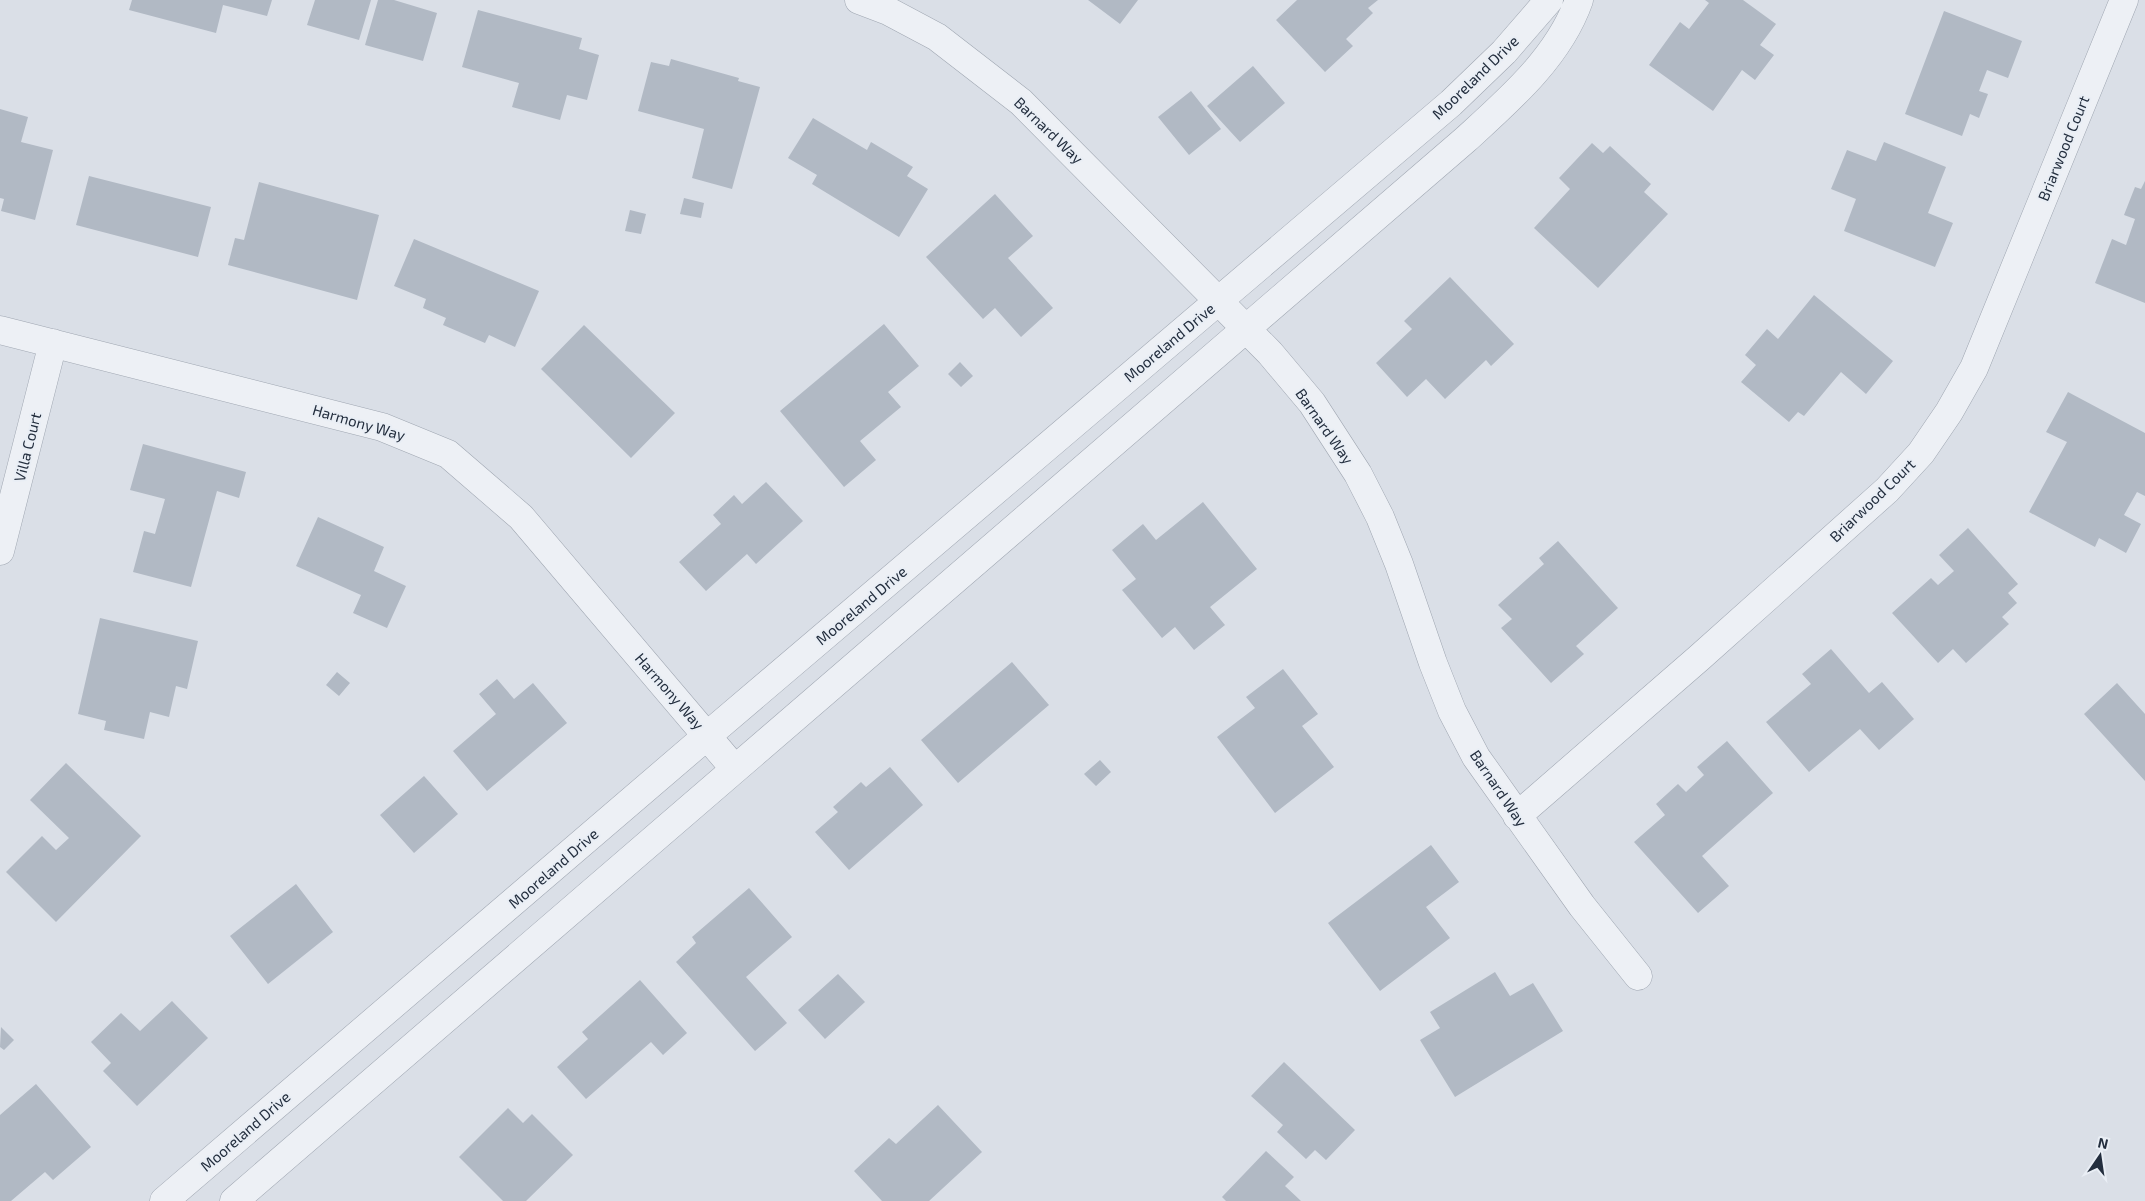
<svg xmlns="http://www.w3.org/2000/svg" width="2145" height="1201" viewBox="0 0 2145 1201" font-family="'Exo 2',sans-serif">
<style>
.building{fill:#b1b9c4}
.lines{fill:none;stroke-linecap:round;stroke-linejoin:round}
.minor-casing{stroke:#9fa6b1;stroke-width:29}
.minor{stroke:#edf0f5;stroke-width:28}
.labels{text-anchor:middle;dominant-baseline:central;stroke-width:4;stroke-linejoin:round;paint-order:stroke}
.street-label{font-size:15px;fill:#232e3e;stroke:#e9eef5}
</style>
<rect width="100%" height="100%" fill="#dadfe7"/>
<path class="building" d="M132,0H272L267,16L223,5L216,33L129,10Z
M315,0H371L359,40L307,25Z
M378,0H394L437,13L423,61L365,45Z
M1088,0H1138L1120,24Z
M1297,0H1378L1368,8L1373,13L1346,39L1353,46L1325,72L1276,20Z
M1705,0H1743L1776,24L1760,45L1774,55L1755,80L1742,70L1713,111L1649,65L1680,22L1689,29L1709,3Z
M478,10L582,38L579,49L599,55L587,100L567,95L560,120L512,107L519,83L462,67Z
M1944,11L2022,41L2008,78L1987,70L1979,91L1988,94L1979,118L1970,114L1962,136L1905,114Z
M671,59L739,78L738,81L760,87L732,189L692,178L704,129L638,111L651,62L669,66Z
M1253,66L1285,103L1240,142L1207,106Z
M1191,91L1221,129L1189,155L1158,117Z
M0,109L28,117L21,142L53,150L35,220L1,211L4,199L0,198Z
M813,118L867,150L871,142L913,167L907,176L928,189L899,237L812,184L817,175L788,158Z
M1884,142L1946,167L1928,213L1953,223L1935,267L1844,231L1856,199L1831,189L1847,150L1876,161Z
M1592,143L1603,153L1610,146L1651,184L1644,192L1668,214L1598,288L1534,228L1570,189L1559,178Z
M89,176L211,207L198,257L76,225Z
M2145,181V303L2095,283L2112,239L2126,245L2135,219L2124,215L2135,187L2141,189Z
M259,182L379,215L357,300L228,265L235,238L244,240Z
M995,194L1033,236L1008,258L1053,308L1021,337L995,308L983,319L926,257Z
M684,198L704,203L701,218L680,214Z
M630,210L646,214L641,234L625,231Z
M414,239L539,291L515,347L489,335L485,343L443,325L446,318L423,308L426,299L394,286Z
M1450,277L1514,344L1491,366L1486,360L1445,399L1426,379L1407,397L1376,363L1412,329L1404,321Z
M1814,295L1893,361L1866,394L1841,372L1804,416L1798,412L1789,422L1741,382L1756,365L1745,355L1767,329L1778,339Z
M884,324L919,366L888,392L901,407L860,441L876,460L844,487L780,411Z
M584,325L675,413L631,458L541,369Z
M960,362L973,376L961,387L948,374Z
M2068,392L2145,433V496L2137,492L2124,515L2141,524L2126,553L2099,538L2095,547L2029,512L2067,442L2046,432Z
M143,444L246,472L239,498L217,491L191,587L133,572L144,531L155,534L165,499L130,490Z
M766,482L803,521L756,564L747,554L706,591L679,562L721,524L713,515L734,495L742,504Z
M1203,502L1257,569L1210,607L1225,625L1194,650L1175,627L1162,638L1122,590L1136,579L1112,550L1143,524L1156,540Z
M318,517L384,547L374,571L406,586L387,628L353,613L361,595L296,566Z
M1968,528L2018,584L2008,593L2017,603L2002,617L2009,624L1966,663L1953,649L1938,663L1892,613L1931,578L1938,585L1954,571L1939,555Z
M1558,541L1618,608L1576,646L1584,654L1551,683L1501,628L1512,619L1498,605L1544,564L1539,558Z
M100,618L198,641L187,689L176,686L169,717L150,712L144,739L104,730L106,721L78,714Z
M1831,649L1869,693L1882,682L1914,719L1879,750L1860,729L1809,772L1766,722L1811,684L1802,674Z
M1012,662L1049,705L958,783L921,740Z
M1283,669L1318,714L1302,726L1334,767L1275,813L1217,737L1255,708L1246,697Z
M337,672L350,683L339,696L326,685Z
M497,679L514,699L533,683L567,723L487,791L453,751L496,714L479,694Z
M2117,683L2145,714V781L2084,714Z
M1727,741L1773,793L1702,856L1729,886L1698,913L1634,842L1665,815L1656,804L1678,784L1686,792L1704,775L1697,767Z
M1100,760L1111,772L1096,786L1084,774Z
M66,763L141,836L56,922L6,872L42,836L56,850L69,838L30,800Z
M890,767L923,805L849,870L815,832L838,812L833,807L861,782L866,787Z
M424,776L458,814L414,853L380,815Z
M1431,845L1459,882L1426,907L1450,938L1380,991L1328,923Z
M296,884L333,932L268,984L230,936Z
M749,888L792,937L746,977L787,1023L755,1051L676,962L696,943L692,937Z
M1495,972L1510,996L1533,983L1563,1031L1455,1097L1420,1040L1440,1028L1430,1012Z
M838,974L865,1002L825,1039L798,1010Z
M640,980L687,1033L663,1055L651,1042L586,1099L557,1067L588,1039L582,1032Z
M172,1001L208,1038L137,1106L103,1071L111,1063L91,1042L121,1013L140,1031Z
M1,1027L14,1040L4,1050L0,1047Z
M1284,1062L1355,1130L1326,1160L1315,1150L1306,1159L1277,1132L1283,1125L1251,1096Z
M36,1084L91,1147L53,1180L45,1172L11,1201H0V1115Z
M938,1105L982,1152L929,1201H882L854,1171L889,1138L896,1144Z
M508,1108L523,1123L532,1114L573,1155L526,1201H503L459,1157Z
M1266,1151L1294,1177L1285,1186L1301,1201H1226L1222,1197Z"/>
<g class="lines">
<defs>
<path id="minor" d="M859,0L888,11L937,37L1021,102L1270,353L1312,403L1358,474L1380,517L1399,564L1433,663L1452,711L1476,757L1582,906L1638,976
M0,330L382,427L448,454L521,517L734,768
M0,551L53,343
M1517,816L1699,658L1887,490L1921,453L1949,412L1974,368L2124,0
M164,1201L708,735L1451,103L1504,52L1549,0
M234,1201L1465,140C1509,100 1559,57 1579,0"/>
</defs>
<use href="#minor" class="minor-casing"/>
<use href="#minor" class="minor"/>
</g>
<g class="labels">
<g class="street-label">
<text transform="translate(1475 77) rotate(-44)">Mooreland Drive</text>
<text transform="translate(1049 130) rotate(44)">Barnard Way</text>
<text transform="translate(2063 148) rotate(-68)">Briarwood Court</text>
<text transform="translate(1169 342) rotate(-40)">Mooreland Drive</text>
<text transform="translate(359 422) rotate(16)">Harmony Way</text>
<text transform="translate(1325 426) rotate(55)">Barnard Way</text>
<text transform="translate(27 447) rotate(-76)">Villa Court</text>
<text transform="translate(1872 500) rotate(-44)">Briarwood Court</text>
<text transform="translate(861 605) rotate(-40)">Mooreland Drive</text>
<text transform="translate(670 691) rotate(49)">Harmony Way</text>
<text transform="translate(1499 788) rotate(56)">Barnard Way</text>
<text transform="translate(553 868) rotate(-41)">Mooreland Drive</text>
<text transform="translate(245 1131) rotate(-41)">Mooreland Drive</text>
</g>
</g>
<g transform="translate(2100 1156) rotate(13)" stroke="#e9eef5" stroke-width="4" paint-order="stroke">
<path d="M0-4L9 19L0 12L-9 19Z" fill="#232e3e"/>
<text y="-8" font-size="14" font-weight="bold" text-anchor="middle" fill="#232e3e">N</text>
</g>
</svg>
